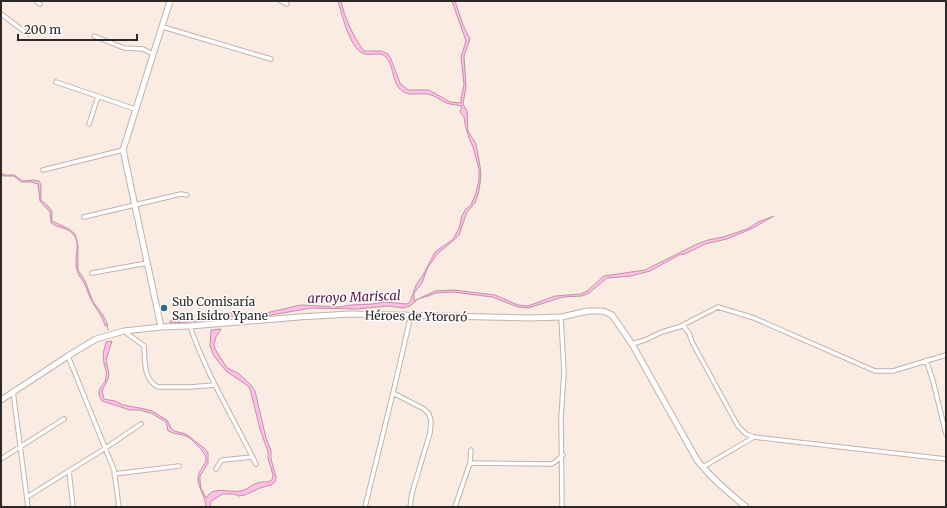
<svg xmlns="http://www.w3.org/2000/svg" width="947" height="508" viewBox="0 0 947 508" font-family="Merriweather,serif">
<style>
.water{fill:#ffbee3;stroke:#c091aa}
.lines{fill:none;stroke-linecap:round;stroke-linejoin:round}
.stream{stroke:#c091aa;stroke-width:1}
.street-casing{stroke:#c1b3ab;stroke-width:5.5}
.secondary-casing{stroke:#c1b3ab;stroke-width:7}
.street{stroke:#fff;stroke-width:3.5}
.secondary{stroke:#fff;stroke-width:5}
.poi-dot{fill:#306a83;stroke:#fff;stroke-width:1.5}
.labels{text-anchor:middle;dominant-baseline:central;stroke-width:3;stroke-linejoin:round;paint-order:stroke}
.poi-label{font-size:12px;fill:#2d2825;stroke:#fff;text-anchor:start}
.street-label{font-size:12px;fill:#2d2825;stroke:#fff}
.water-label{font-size:13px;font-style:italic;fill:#5a1242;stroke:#fff}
</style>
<rect width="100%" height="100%" fill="#fbece3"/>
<path class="water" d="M338,1H341C345,19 353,36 364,51H381L388,54L391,59L400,83L408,90H429L450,102L461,103V99L464,84L461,57L466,41L452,1H455L463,25L470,39L464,56L466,87L463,104L467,111L468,131L476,144L480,166L481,175L479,191L475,203L467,212L459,235L454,240L437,254L427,269L422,283L414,293V301L435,291L454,290L495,295L518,305L528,306L555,296L581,294L587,291L604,276L645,270L697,244L708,240L723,237L747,229L758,222L774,216L751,229L727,239L705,244L685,254L679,255L650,271L631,276L607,278L589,293L582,296L563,297L528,308L518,307L492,297L453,292L436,293L428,296L418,299L410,306L403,308L388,306L356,309L311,308L260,317L230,316L223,314L209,321L170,323V321L208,319L213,315L220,313H266L301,305L340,307L351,305L373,304L384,302L407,304L410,302L416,285L423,275L435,252L452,240L455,236L459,228L462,216L465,210L471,205L476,193L479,180V169L473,147L469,138L465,124L464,117L460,112L462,106C458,105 454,105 450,104C443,103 438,97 431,95C420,91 408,99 399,88C392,79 393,64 386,57C379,51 372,56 365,54C350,51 342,14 338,1Z
M1,173L5,175H14L23,181L33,180L39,181L41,185V200L50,208L52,212V221L69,229L75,234L78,246V270L85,281L93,302L103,315L108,325L105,326C103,316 96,310 92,301C88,295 87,287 83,281C81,278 78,275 77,270C73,259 82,243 73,234C67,227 57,228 51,223L50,212L40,201L38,184L32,182H21L14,176H3Z
M221,329L216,337L214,344L215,349L227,368L238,373L250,384L255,391L266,438L271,450V459L276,477L275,482L271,485L260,488L245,495L239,496L234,494H223L211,501L210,507H206C206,497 198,489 198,478C198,470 206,466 206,458C206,453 191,438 186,436C180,434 174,434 168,431L166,422L151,413L139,410H130L102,401C93,388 106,387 106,376C107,371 105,368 104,363C102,356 104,349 106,342L112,341L106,360L109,374L108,379L102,391L104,399L115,401L123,405L145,409L152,411L167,420L171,428L174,431L186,434L205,449L208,453V463L200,476V481L201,488L206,498C214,485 228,493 240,491C247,490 251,485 257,483C262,481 267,483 272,480L273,475L268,458V452L260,429L250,389L248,386L226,371L214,356L210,346L211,330Z"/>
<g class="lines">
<path class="stream" d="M107,325L108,330"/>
<defs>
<path id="street" d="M36,1L40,4
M281,1L287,4
M1,14L28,34
M163,27L271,59
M94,36L124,48L143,49L153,54
M56,82L135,109
M89,124L98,97
M43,170L123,150
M84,217L181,194L187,195
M92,273L147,263
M561,317L564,373L561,418L562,507
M190,326C206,374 234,419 256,464
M683,326L689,333L692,342L738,426L746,434L754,437L946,459
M124,331L144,346C145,360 143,380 158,387H190L215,385
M632,344L645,340L662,332L679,327L718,307L754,318L875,371H893L946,355
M68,356L114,470L119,507
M926,360L933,381L946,434
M13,391L28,507
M393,393L424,409L429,414L431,421L430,433L412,493L410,507
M1,459L64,419
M470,463L551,464L555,462L563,455
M703,467L754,437
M216,469L221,461L223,460L252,457
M69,471L73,507
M114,474L179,466
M27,497L104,449L141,424
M365,507L393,393L411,315
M455,507L470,463L471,450"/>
<path id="secondary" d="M161,327L123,150L170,1
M1,400L68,356L96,339L124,331L161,327L190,326L299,317L350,314L530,318L561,317L588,311H603L612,315L632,344L697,460C711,478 729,493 746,507"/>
</defs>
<use href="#street" class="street-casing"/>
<use href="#secondary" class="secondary-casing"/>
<use href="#street" class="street"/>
<use href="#secondary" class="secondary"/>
</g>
<circle class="poi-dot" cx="164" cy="308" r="4"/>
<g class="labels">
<g class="poi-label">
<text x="172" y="301">Sub Comisaría<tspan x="172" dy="14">San Isidro Ypane</tspan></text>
</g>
<g class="street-label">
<text transform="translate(416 316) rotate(1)">Héroes de Ytororó</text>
</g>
<g class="water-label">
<text transform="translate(354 297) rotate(-2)">arroyo Mariscal</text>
</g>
</g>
<rect width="947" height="508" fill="none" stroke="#2d2825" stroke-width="4"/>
<path d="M18 34v6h119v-6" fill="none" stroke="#2d2825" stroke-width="2"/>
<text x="24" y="34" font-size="12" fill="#2d2825" stroke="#ffffff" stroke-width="3" paint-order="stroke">200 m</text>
</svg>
